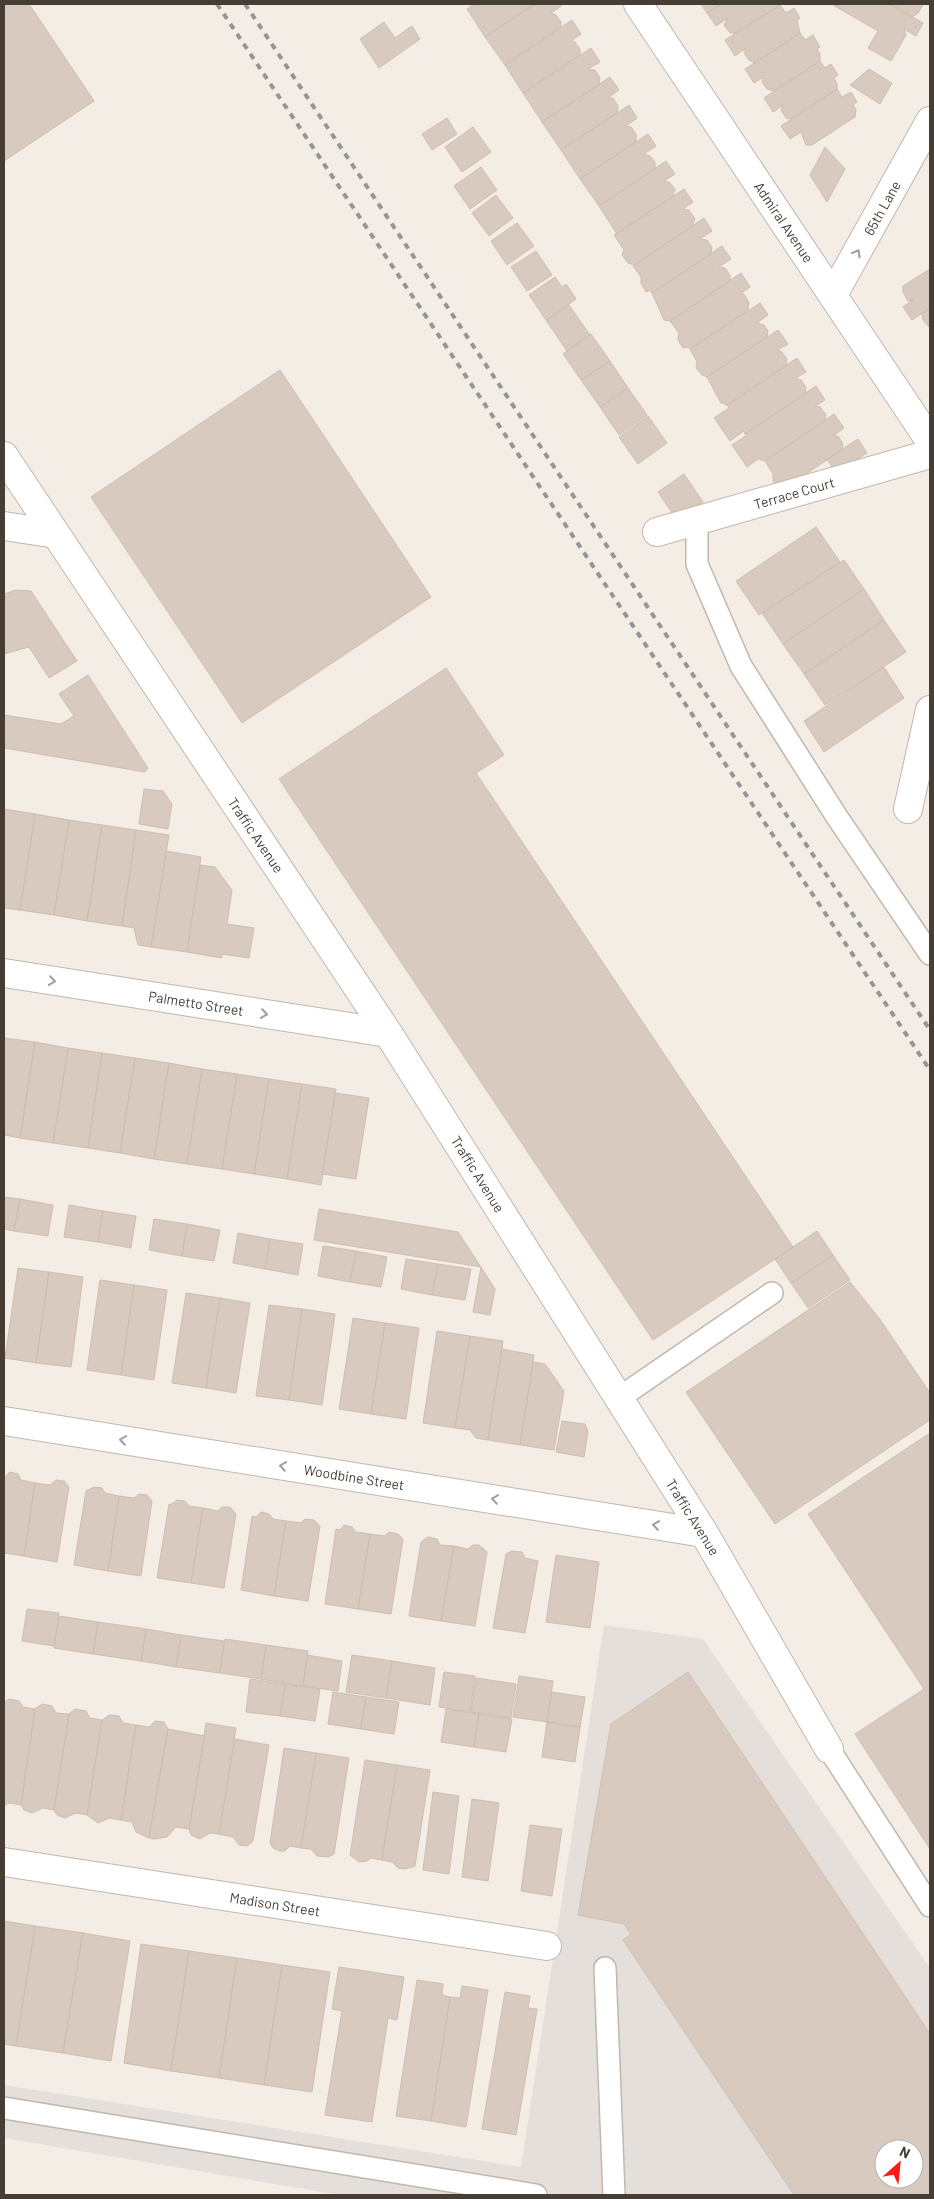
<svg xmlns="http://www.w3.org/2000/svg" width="934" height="2199" viewBox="0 0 934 2199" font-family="Barlow,sans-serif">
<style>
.industrial{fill:#e5dfdb;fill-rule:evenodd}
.building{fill:#d8cabe;stroke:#cfbeae;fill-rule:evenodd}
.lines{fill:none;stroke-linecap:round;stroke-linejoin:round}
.service-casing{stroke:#c1b7ab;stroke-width:24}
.minor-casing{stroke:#c1b7ab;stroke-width:30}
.service{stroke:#fff;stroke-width:21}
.minor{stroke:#fff;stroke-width:28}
.rail{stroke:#959595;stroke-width:4;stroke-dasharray:6 6;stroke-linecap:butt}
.oneway{stroke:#a29e9a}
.labels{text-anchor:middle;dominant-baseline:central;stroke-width:4;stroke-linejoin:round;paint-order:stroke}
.street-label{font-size:14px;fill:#463d35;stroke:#fff}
</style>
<rect width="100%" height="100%" fill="#f3ede6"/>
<path class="industrial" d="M604,1625L703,1639L930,1968V2195H340L4,2138V2085L521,2167ZM884,2149H914V2179H884Z"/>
<path class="building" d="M4,4H29L94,101L4,161Z
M474,4H535L485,37L467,9Z
M535,4H560L561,6L551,13L556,15L561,22V27L505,65L485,37Z
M701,4H721L707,13Z
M721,4H782L736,33H730L724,25L728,18L716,26L707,13Z
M833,4H890L923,23L916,36L904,29L906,35L891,61L868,48L878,31L833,5Z
M890,4H922L923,5L918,13L912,17Z
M780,5L786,13L794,8L800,18L797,20L800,33L755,63L749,60L744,53L746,48L735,56L725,40Z
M572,20L581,34L571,41L575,42L580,49V55L523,93L505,65Z
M384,22L395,38L412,26L420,39L379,68L360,39Z
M800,33L805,40L813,35L820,47L817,49L820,54V61L774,91L767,89L762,82L764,77L754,83L745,69Z
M591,48L600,62L588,69L595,70L600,78L599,85L542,122L523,93Z
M820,61L825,68L831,64L838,75L834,78L837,84V89L791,119L786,118L781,110L783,105L773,112L764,98Z
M869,69L892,83L880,104L850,85Z
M610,77L619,90L608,98H613L618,106L617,113L561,150L542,122Z
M837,89L842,97L851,92L857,102L853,105L856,110L855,117L812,145H806L801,132L790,139L781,126Z
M629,105L637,118L626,126L631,127L636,134V142L580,179L561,150Z
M447,118L457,134L432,150L422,134Z
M473,127L491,152L462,172L445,147Z
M648,134L656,146L644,154L650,156L655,162V169L599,206L580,179Z
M825,147L845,169L827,202L810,175Z
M666,161L675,174L664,181L670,183L675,189L673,196L617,234L599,206Z
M481,167L497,190L470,209L454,186Z
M684,189L693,202L683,209L689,210L695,219L692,226L634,265L628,263L622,255L624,250L614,235Z
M496,195L513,218L489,236L472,213Z
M704,218L712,231L700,239L707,240L712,247L711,254L652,293L650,290L646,292L641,283V277L633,266Z
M517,223L534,246L507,265L491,241Z
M722,246L731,259L719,267L725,268L730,275V281L670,321L664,320L652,293Z
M536,251L552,275L527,291L511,267Z
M930,269V308L912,320L903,307L913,300L908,301L903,292V286Z
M741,273L750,287L740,294H744L749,303L748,310L690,349L688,347L683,348L678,340L679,333L670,321Z
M555,277L562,287L566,284L576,299L546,320L529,295Z
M760,303L768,315L757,323L764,325L768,331L767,337L707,377L702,375L696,368L697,362L690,349Z
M569,305L590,335L567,351L546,320Z
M930,308V328L923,320L922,314Z
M778,330L788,344L777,350L782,352L787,359L786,366L727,405L721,403L707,377Z
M591,334L610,361L581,380L563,354Z
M797,358L806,372L796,378L801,380L806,387L805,394L745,434L744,431L730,441L714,418L729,408L727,405Z
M610,361L628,388L600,407L581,380Z
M280,370L431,597L242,723L91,497Z
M816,386L825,400L815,406L820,407L826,415L824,422L765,461L758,459L747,467L732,445L747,435L745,434Z
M628,388L647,415L619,435L600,407Z
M834,414L844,428L833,436H838L843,444L842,450L785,488L777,487L773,481V474L765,461Z
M648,416L667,443L638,464L619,437Z
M858,439L867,453L836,473L827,459Z
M684,474L703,502L677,520L658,492Z
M816,527L840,562L759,615L736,581Z
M844,560L864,589L783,644L762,613Z
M864,589L884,620L804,674L783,644Z
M16,590L31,591L77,661L49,678L29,647L4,654V594Z
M884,620L906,652L825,705L804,674Z
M884,667L904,698L824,752L804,721Z
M446,668L504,755L476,773L793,1247L653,1340L279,779Z
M88,675L148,768L145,772L4,748V715L61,724L74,716L59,694Z
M144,789L163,791L172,804L168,829L139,824Z
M4,809L35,814L20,910L4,908Z
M35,814L69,820L54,915L20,910Z
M69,820L102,825L87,921L54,915Z
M102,825L136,830L122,926L87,921Z
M136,830L169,835L151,947L138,945L134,928L122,926Z
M166,851L201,857L187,952L151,947Z
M200,865L215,867L232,890L227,924L254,928L249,958L222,954V958L187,952Z
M4,1038L35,1042L20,1138L4,1135Z
M35,1042L68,1048L53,1143L20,1138Z
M68,1048L102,1053L88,1148L53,1143Z
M102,1053L135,1058L120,1153L88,1148Z
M135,1058L169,1063L154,1159L120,1153Z
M169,1063L202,1069L187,1164L154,1159Z
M202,1069L237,1074L222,1169L187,1164Z
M237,1074L269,1079L254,1174L222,1169Z
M269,1079L302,1084L287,1179L254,1174Z
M302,1084L336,1089L321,1185L287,1179Z
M335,1093L369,1098L356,1179L322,1174Z
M4,1197L20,1199L14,1231L4,1229Z
M20,1199L53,1205L48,1236L14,1231Z
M69,1205L103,1211L98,1242L64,1237Z
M319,1209L458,1232L481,1267L314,1240Z
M103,1211L136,1216L131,1248L98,1242Z
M154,1219L187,1224L182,1256L149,1250Z
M187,1224L220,1230L214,1261L182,1256Z
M817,1231L833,1255L791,1283L775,1259Z
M238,1233L270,1239L265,1269L233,1263Z
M270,1239L303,1244L298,1275L265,1269Z
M323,1246L356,1251L350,1282L318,1276Z
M356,1251L387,1257L381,1287L350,1282Z
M833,1255L850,1280L808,1308L791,1283Z
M406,1259L438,1264L432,1295L401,1289Z
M438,1264L471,1269L465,1300L432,1295Z
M481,1267L495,1289L490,1315L473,1312Z
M18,1268L49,1272L36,1363L5,1358Z
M49,1272L83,1277L71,1367L36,1363Z
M100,1280L134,1285L121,1375L87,1370Z
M850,1282L879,1318L930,1393V1420L775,1524L686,1392Z
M134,1285L167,1290L154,1380L121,1375Z
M186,1293L220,1298L206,1388L172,1383Z
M220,1298L250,1303L236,1393L206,1388Z
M269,1305L302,1309L289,1400L256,1396Z
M302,1309L335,1314L322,1405L289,1400Z
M353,1318L385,1323L371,1414L339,1409Z
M385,1323L419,1328L406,1419L371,1414Z
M437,1331L470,1336L455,1428L423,1423Z
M470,1336L503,1341L488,1440L476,1438L470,1430L455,1428Z
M502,1349L534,1355L520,1445L488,1440Z
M533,1362L545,1364L564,1391L554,1450L520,1445Z
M562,1421L585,1424L588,1431L584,1457L556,1452Z
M930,1433V1849L855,1734L924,1689L808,1514Z
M10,1472L18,1474L21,1480L35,1483L24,1556L4,1553V1478Z
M56,1480L64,1481L69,1487L57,1562L24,1556L35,1483L50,1485Z
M94,1487L102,1488L105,1493L119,1496L108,1571L74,1565L86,1491Z
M139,1494L147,1495L152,1501L141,1576L108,1571L119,1496L134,1498Z
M177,1500L185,1501L189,1506L203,1508L191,1583L157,1578L169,1504H172Z
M222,1507H230L236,1514L224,1588L191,1583L203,1508L218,1511Z
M261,1512L269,1514L273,1519L286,1521L274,1596L241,1590L252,1516L256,1517Z
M305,1519L314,1520L320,1526L308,1601L274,1596L286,1521L301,1523Z
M344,1525L352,1527L356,1532L370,1534L358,1609L325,1604L336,1529L340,1530Z
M389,1532L398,1534L403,1539L391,1614L358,1609L370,1534L385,1536Z
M428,1537L437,1539L440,1545L454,1546L441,1621L409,1616L421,1542Z
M473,1545H479L487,1552L475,1626L441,1621L454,1546L468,1549Z
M512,1551L522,1552L525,1558L538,1561L525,1633L493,1628L506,1554Z
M556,1555L599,1562L590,1628L546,1622Z
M27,1609L59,1613L54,1646L22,1641Z
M59,1616L98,1622L93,1654L54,1648Z
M98,1622L146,1629L141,1661L93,1654Z
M146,1629L181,1635L176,1667L141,1661Z
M181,1635L224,1641L220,1673L176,1667Z
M225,1639L266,1645L261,1679L220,1673Z
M266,1645L308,1651L303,1686L261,1679Z
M307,1655L342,1661L338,1691L303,1686Z
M352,1655L392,1661L386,1698L346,1692Z
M392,1661L435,1668L430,1705L386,1698Z
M444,1672L475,1676L470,1712L439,1707Z
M688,1672L930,2034V2195H794L623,1940L631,1934L624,1924L578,1915L611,1724ZM884,2149H914V2179H884Z
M519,1676L553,1681L547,1722L513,1717Z
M476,1678L516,1684L511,1718L471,1712Z
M250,1679L285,1684L280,1716L246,1712Z
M285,1684L320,1689L315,1721L280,1716Z
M333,1692L366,1697L361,1729L328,1724Z
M552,1692L585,1697L580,1727L547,1722Z
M366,1697L399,1702L394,1734L361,1729Z
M9,1699L19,1701L23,1707L35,1709L21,1805L9,1803L4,1806V1702Z
M42,1704L52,1706L56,1713L69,1714L54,1810L43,1808L32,1813L24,1810L21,1805L35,1709Z
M75,1709L86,1711L90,1718L102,1720L87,1815L76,1813L65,1818L57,1815L54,1810L69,1714Z
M446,1709L479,1714L474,1747L441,1742Z
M479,1714L512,1719L506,1752L474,1747Z
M109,1715L119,1716L123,1723L136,1725L121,1820L109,1818L98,1823L87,1815L102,1720Z
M155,1721L164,1722L168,1729L149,1838L136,1832L132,1822L121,1820L136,1725L149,1727Z
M547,1722L580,1727L575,1762L542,1757Z
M206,1723L236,1728L219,1834L210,1833L200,1839L191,1835L189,1829Z
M168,1729L205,1736L189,1829L176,1827L167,1837L155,1839L149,1838Z
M235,1739L269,1745L253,1841L247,1846L239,1845L233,1837L219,1834Z
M284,1748L316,1753L301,1848L290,1846L285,1851H280L273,1848L270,1843Z
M316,1753L349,1758L334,1854L328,1857L317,1856L311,1849L301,1848Z
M365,1760L397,1765L382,1860L371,1858L367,1861L359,1862L350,1855Z
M397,1765L430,1770L415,1866L405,1869L398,1868L392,1862L382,1860Z
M433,1792L459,1796L449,1874L423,1870Z
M472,1799L499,1803L488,1881L462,1877Z
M530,1825L562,1829L552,1896L521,1891Z
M4,1921L35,1926L16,2046L4,2044Z
M35,1926L83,1933L63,2053L16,2046Z
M83,1933L130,1941L111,2061L63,2053Z
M141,1944L189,1951L171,2071L124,2063Z
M189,1951L237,1958L219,2078L171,2071Z
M237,1958L282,1965L264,2085L219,2078Z
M282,1965L330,1972L312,2092L264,2085Z
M339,1967L404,1977L397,2020L388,2018L372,2122L325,2115L342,2011L332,2009Z
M417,1980L443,1984L442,1995L450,1997L431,2121L396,2116Z
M462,1986L488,1990L466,2127L431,2121L450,1997L460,1998Z
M505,1992L530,1996L528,2008L537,2009L516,2135L482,2129Z"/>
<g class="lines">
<defs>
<path id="service" d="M697,521V564L741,666L837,817L930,954
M619,1398L772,1293
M829,1749L930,1906
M605,1968L614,2195
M4,2108L536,2195"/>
<path id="minor" d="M638,4L930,441
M833,295L930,121
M4,456L388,1033L704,1533L829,1749
M4,526L56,534
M657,532L930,454
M908,809L930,710
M4,973L388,1033
M4,1421L704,1533
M4,1862L547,1946"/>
</defs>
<use href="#service" class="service-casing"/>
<use href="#minor" class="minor-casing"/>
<use href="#service" class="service"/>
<use href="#minor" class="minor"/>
<path class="rail" d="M217,4L930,1070
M245,4L930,1030"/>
</g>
<defs><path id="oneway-chevron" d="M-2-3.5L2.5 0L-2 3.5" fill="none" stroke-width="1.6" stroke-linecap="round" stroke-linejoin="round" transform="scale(1.25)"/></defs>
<g class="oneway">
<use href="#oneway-chevron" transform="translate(857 253) rotate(-61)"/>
<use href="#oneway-chevron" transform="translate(52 981) rotate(9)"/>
<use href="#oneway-chevron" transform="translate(264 1014) rotate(9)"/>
<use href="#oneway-chevron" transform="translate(123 1440) rotate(-171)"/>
<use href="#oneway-chevron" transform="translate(283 1466) rotate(-171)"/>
<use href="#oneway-chevron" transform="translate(495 1499) rotate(-171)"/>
<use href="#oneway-chevron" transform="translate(656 1525) rotate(-171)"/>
</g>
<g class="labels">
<g class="street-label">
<text transform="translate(882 208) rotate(-61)">65th Lane</text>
<text transform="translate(784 222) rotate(56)">Admiral Avenue</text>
<text transform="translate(794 493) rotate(-16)">Terrace Court</text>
<text transform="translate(256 835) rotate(56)">Traffic Avenue</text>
<text transform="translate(196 1003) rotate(9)">Palmetto Street</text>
<text transform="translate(478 1174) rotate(58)">Traffic Avenue</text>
<text transform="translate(354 1477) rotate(9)">Woodbine Street</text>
<text transform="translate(693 1517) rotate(58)">Traffic Avenue</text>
<text transform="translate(275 1904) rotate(9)">Madison Street</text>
</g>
</g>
<rect width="934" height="2199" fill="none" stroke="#463d35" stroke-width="10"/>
<g transform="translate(899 2164) rotate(27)"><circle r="24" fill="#ffffff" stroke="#b5b1ae"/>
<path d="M0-4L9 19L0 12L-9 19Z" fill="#fa1b15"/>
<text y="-8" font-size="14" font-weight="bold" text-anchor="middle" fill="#463d35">N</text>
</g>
</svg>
